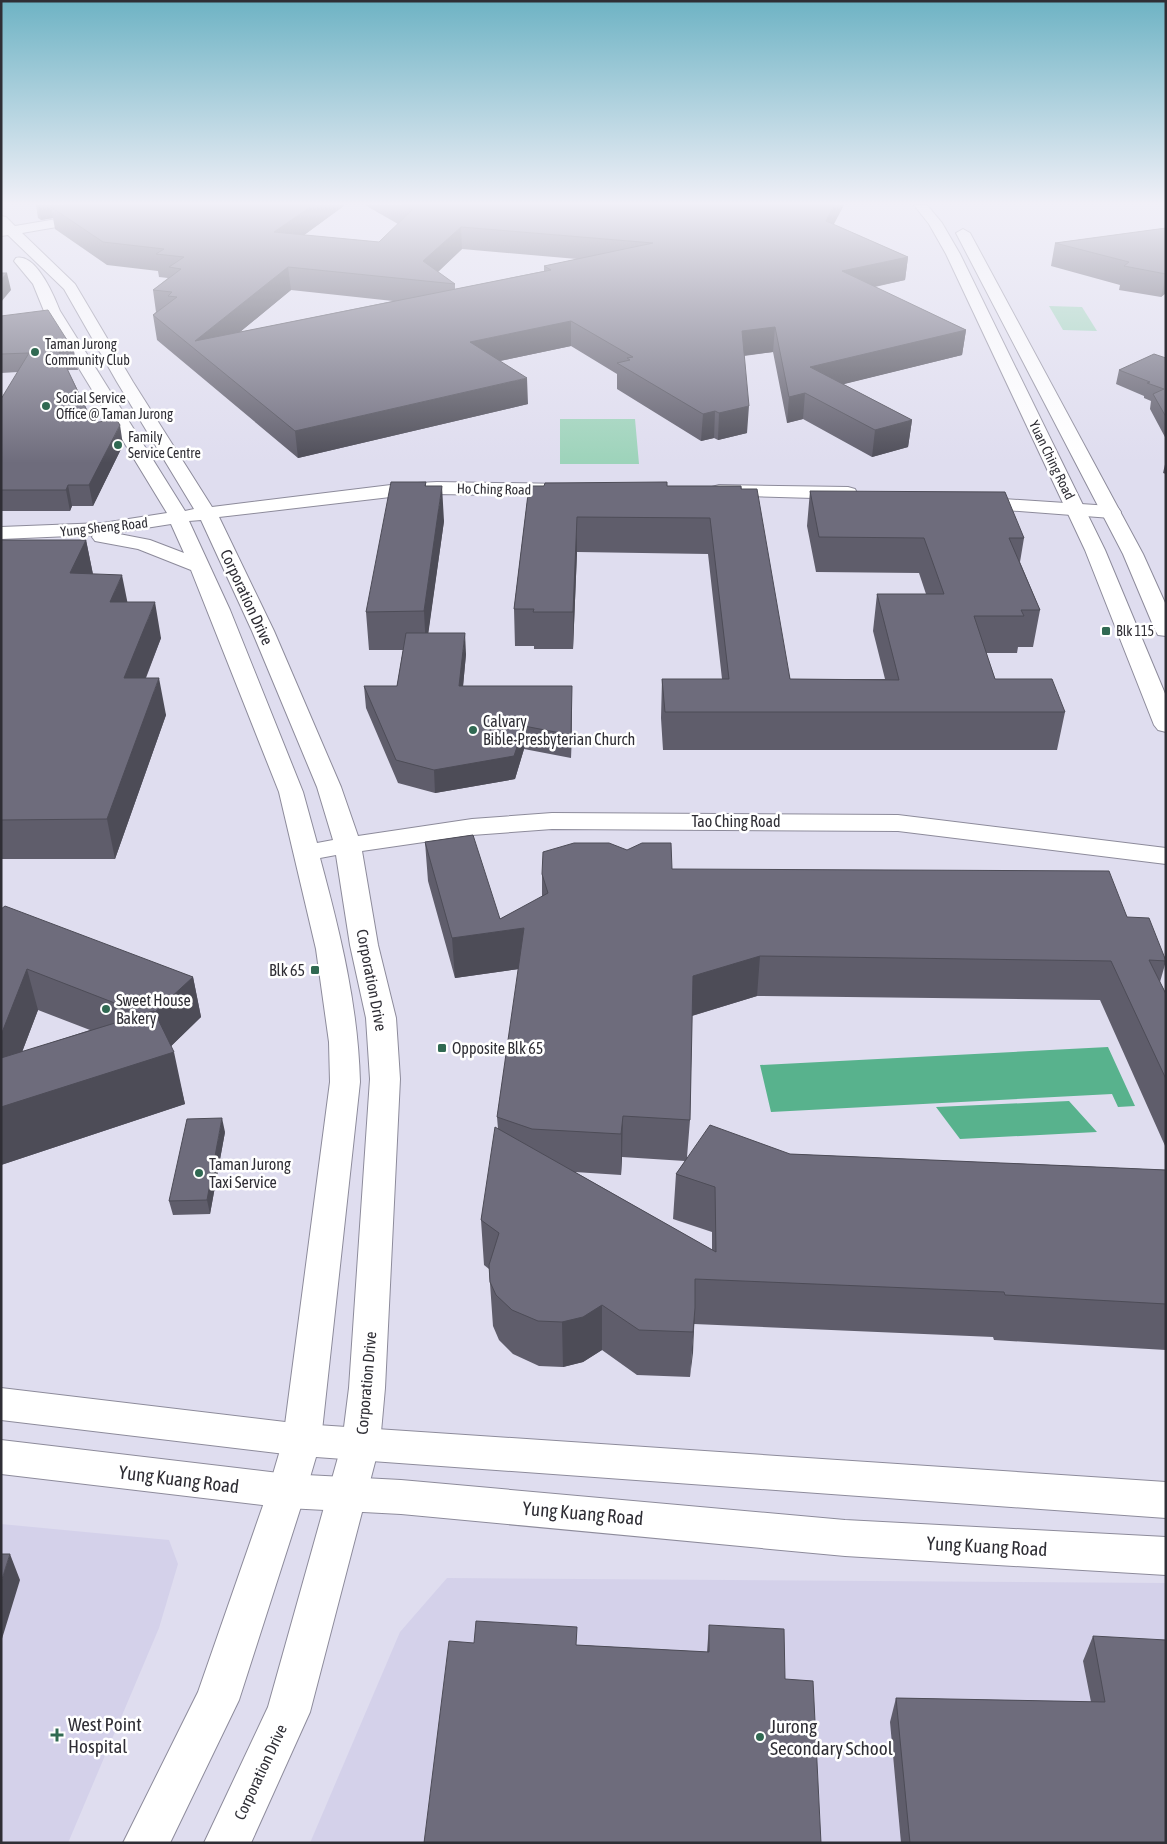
<svg xmlns="http://www.w3.org/2000/svg" width="1167" height="1844" viewBox="0 0 1167 1844" font-family="'Asap Condensed',sans-serif">
<style>
.built{fill:#d4d1ea}
.green{fill:#9dd3ba}
.water{fill:#58b28d}
.lines{fill:none;stroke-linecap:round;stroke-linejoin:round}
.street-casing{stroke:#8d8b9b;stroke-width:2}
.secondary-casing{stroke:#8d8b9b;stroke-width:2}
.street{fill:#fff;fill-rule:evenodd}
.secondary{fill:#fff;fill-rule:evenodd}
.wall{fill:#5f5d6b;fill-rule:evenodd}
.shaded-wall{fill:#4d4c57}
.building{fill:#6e6c7c;stroke:#4d4c57;fill-rule:evenodd}
.poi-dot{fill:#306952;stroke:#fff;stroke-width:2}
.labels{text-anchor:middle;dominant-baseline:central;stroke-width:5;stroke-linejoin:round;paint-order:stroke}
.far-poi-label{font-size:14px;fill:#2f2e35;stroke:#fff;text-anchor:start}
.far-street-label{font-size:14px;fill:#2f2e35;stroke:#fff}
.street-label{font-size:16px;fill:#2f2e35;stroke:#fff}
.poi-label{font-size:16px;fill:#2f2e35;stroke:#fff;text-anchor:start}
.near-street-label{font-size:19px;fill:#2f2e35;stroke:#fff}
.near-poi-label{font-size:19px;fill:#2f2e35;stroke:#fff;text-anchor:start}
</style>
<rect width="100%" height="100%" fill="#dfddef"/>
<path class="built" d="M1,1524L169,1540L178,1564L159,1628L68,1843H1Z
M447,1578L1166,1583V1843H310L400,1632Z"/>
<path class="green" d="M1049,306L1082,307L1097,331L1063,330Z
M560,419H635L639,464H560Z"/>
<path class="water" d="M1108,1047L1135,1106L1118,1107L1112,1094L771,1112L760,1065Z
M1069,1101L1097,1132L960,1139L936,1107Z"/>
<g class="lines">
<defs>
<path id="street" d="M140,205H168L161,209L22,233L75,284L133,382L212,507L399,484L437,482L566,484L573,486L575,490L573,494L566,496L437,494L399,496L219,517L274,631L341,787L358,836L472,819L552,813L898,815L1166,848V864L898,831L552,829L472,835L362,851L378,945L396,1018L400,1079L385,1388L380,1443L310,1712L251,1843H204L268,1707L342,1443L349,1388L370,1079L366,1018L350,945L336,855L320,858C340,932 358,1005 360,1082L321,1440L306,1491L239,1700L170,1843H123L198,1692L268,1491L283,1440L330,1082L329,1042L316,949L279,792L191,570L138,549L95,541L92,537L93,535L1,539V527L103,523L167,513L44,311L33,284L14,261L16,258C36,253 54,296 60,311L185,511L194,509L117,382L64,289L8,235L1,236V216L6,217L15,226ZM201,520L252,631L317,787L333,840L317,843L303,792L230,610L189,521ZM171,524L184,553L150,540L114,533Z
M719,485L848,487L855,489L857,493L855,497L848,499L712,495L710,491L712,487Z
M973,497L1111,506L1118,508L1121,512L1118,516L1111,518L966,507L963,503L966,499Z"/>
<path id="secondary" d="M914,205H927L942,223L960,254L1105,550L1166,696V732L1158,730L1154,725L1085,550L946,254L929,224Z
M963,229L970,233L1143,554L1166,605V636L1158,635L1155,630L1123,554L956,233Z
M1,1388L302,1424L1166,1482V1518L302,1456L1,1420Z
M1,1440L287,1474L401,1480L845,1520L1166,1537V1575L845,1556L401,1514L287,1508L1,1474Z"/>
</defs>
<use href="#street" class="street-casing"/>
<use href="#secondary" class="secondary-casing"/>
<use href="#street" class="street"/>
<use href="#secondary" class="secondary"/>
</g>
<path class="wall" d="M36,205H345L304,235L379,242L398,224L365,205H844L833,224L908,257L905,280L875,287L966,330L962,355L843,384L912,420L908,447L872,457L803,419L787,423L773,352L744,356L747,433L718,440L714,438L701,441L617,389V374L571,346L500,361L528,404L298,458L157,340L153,315L156,312L153,290L168,278L159,277L158,271L107,265L55,229L53,218L41,220L38,218ZM462,249L577,259L544,266V271L455,289V284L438,272ZM291,290L393,301L240,332Z
M1166,228V293L1161,297L1119,290L1120,285L1051,266L1055,243Z
M1,316L74,351L78,370H68L93,423L123,445L93,506H72L70,511H1V399L18,372L1,373Z
M1166,358V439L1150,409L1151,401L1144,398V396L1116,384L1119,370Z
M1166,460V474L1163,473Z
M426,482V486L444,521L428,633L466,654L463,686L572,708L571,758L524,749L515,779L435,793L398,783L366,708L364,686H397L403,650H369L366,612Z
M529,486H741L790,679H885L873,631L877,594H926L919,573L816,572L807,526L810,491L1024,538L1020,562L1040,610L1033,647H1018L1017,653H986L995,679L1065,712L1057,750H663L661,718L662,679H722L708,554L577,552L573,649H534V646H515L514,609Z
M1,540H86L93,574L127,602L161,638L146,678L166,715L115,859H1Z
M425,842L500,919L542,897V874L672,869L1127,917L1166,961L1160,982L1166,994V1148L1100,1000L757,996L692,1016L690,1120L687,1157L790,1154L1166,1170V1350L994,1340L993,1337L694,1324L690,1377L637,1375L602,1350L583,1362L563,1367L539,1366L513,1354L499,1340L493,1326L489,1269L484,1265L481,1220L498,1129L497,1117L519,969L455,978L428,881ZM622,1157L685,1161L676,1174L673,1219L712,1232V1250L575,1172L621,1175Z
M1,909L193,977L201,1017L171,1046L185,1104L1,1165ZM38,1010L90,1030L22,1052Z
M225,1132L210,1214L173,1215L169,1201Z
M709,1625L785,1679L474,1643L577,1645L707,1652Z
M1093,1636L1166,1843H901L890,1722L896,1698L1091,1702L1083,1661Z"/>
<path class="shaded-wall" d="M38,205H131L51,207L53,218L41,220Z
M313,205H345L277,255L274,232Z
M834,205H844L824,243L826,221Z
M461,227L462,249L428,281L423,261Z
M908,257L905,280L839,294L842,271Z
M288,267L291,290L207,359L195,341Z
M1,273H7L11,290L1,302Z
M1166,274V293L1161,297Z
M571,321V346L471,367L470,342Z
M775,327L773,352L740,356L742,331Z
M966,330L962,355L808,393L810,367Z
M527,378L528,404L298,458L295,431Z
M805,393L803,419L787,423L789,397Z
M749,406L747,433L718,440L719,413Z
M715,411L714,438L701,441L703,414Z
M912,420L908,447L872,457L875,430Z
M120,425L123,445L93,506L89,485Z
M68,485L72,506L70,511L66,490Z
M442,486L444,521L426,650L424,611Z
M577,517V552L573,649V612Z
M86,540L93,575L70,573Z
M122,575L129,610L110,602Z
M155,602L161,638L131,715L124,678Z
M465,633L466,654L461,708L459,686Z
M159,678L166,715L115,859L107,819Z
M572,686V708L571,758V735Z
M524,726V749L515,779L435,793L434,770Z
M524,928L526,968L455,978L452,938Z
M760,956L757,996L691,1016L693,976Z
M27,969L38,1010L2,1105L1,1101V1035Z
M193,977L201,1017L161,1056L174,1052L185,1104L1,1165V1107L150,1017Z
M623,1116L622,1157L621,1175V1134Z
M222,1118L225,1132L210,1214L207,1200Z
M602,1305V1350L583,1362L563,1367L562,1322Z
M695,1308L693,1353L690,1377L693,1332Z
M10,1554L20,1580L1,1642V1582Z"/>
<path class="building" d="M65,205H313L274,232L379,242L412,210L403,205H834L826,221L908,257L842,271L966,330L810,367L912,420L875,430L805,393L789,397L775,327L742,331L749,406L719,413L715,411L703,414L617,363L630,360L627,358L633,357L571,321L470,342L527,378L295,431L153,315L177,297L168,296L172,292L153,290L181,269L169,267L184,257L156,254L164,249L103,242L51,207ZM461,227L653,243L544,266L551,270L195,341L288,267L455,284L423,261Z
M1166,228V274L1124,266L1129,262L1055,243Z
M1,273H7L1,280Z
M48,310L74,351L59,352L93,423L116,419L120,425L89,485H68L66,490H1V399L29,353L1,354V316Z
M1154,354L1166,358V417L1153,394L1164,389L1147,383L1150,382L1119,370Z
M391,482H426L425,486H442L424,611L366,612Z
M667,482V486H741V489H757L790,679L899,680L877,594H944L924,538L819,537L810,491L1005,492L1024,538H1009L1040,610H1021L1024,616H974L995,679H1052L1065,712H665L662,679H729L710,518L577,517L573,612H533L534,609H514L529,486H544L545,483Z
M1,540H86L70,573L122,575L110,602H155L124,678H159L107,819L1,820Z
M406,633H465L459,686H572L571,735L524,726L514,756L434,770L396,760L364,686H397Z
M473,835L500,919L548,893L542,874L543,852L574,843H609L627,850L642,843H671L672,869L1109,871L1127,917L1149,918L1166,961L1149,960L1166,994V1079L1111,961L760,956L693,976L690,1120L623,1116L621,1134L532,1129L497,1117L524,928L452,938L425,842Z
M5,906L193,977L155,1012L154,1011L143,1014L27,969L1,1035V909Z
M154,1011L174,1052L1,1107V1058Z
M222,1118L207,1200L169,1201L187,1119Z
M710,1125L790,1154L1166,1170V1304L1005,1295L1004,1292L695,1279V1308L693,1332L639,1330L602,1305L583,1317L562,1322L538,1321L512,1310L496,1295L490,1282L489,1265L499,1233L481,1220L495,1127L716,1252L715,1187L676,1174Z
M1,1554H10L1,1582Z
M476,1621L577,1627L576,1645L709,1652V1625L784,1629L785,1679L813,1681L821,1843H424L449,1641L474,1643Z
M1093,1636L1166,1640V1843H910L896,1698L1105,1702Z"/>
<linearGradient id="sky" x2="0" y2="1"><stop stop-color="#6eb3c4"/><stop offset="0.44" stop-color="#f1f0f8"/><stop offset="1" stop-color="#f1f0f8" stop-opacity="0"/></linearGradient>
<rect width="1167" height="463" fill="url(#sky)"/>
<g class="poi-dot">
<circle cx="35" cy="352" r="5"/>
<circle cx="46" cy="406" r="5"/>
<circle cx="118" cy="445" r="5"/>
<rect x="1101" y="626" width="10" height="10" rx="2.5"/>
<circle cx="473" cy="730" r="5"/>
<rect x="310" y="965" width="10" height="10" rx="2.5"/>
<circle cx="106" cy="1009" r="5"/>
<rect x="437" y="1043" width="10" height="10" rx="2.5"/>
<circle cx="199" cy="1173" r="5"/>
<path d="M54.5 1727.5h5v5h5v5h-5v5h-5v-5h-5v-5h5z"/>
<circle cx="760" cy="1737" r="5"/>
</g>
<g class="labels">
<g class="far-poi-label">
<text x="45" y="344">Taman Jurong<tspan x="45" dy="16">Community Club</tspan></text>
<text x="56" y="398">Social Service<tspan x="56" dy="16">Office @ Taman Jurong</tspan></text>
<text x="128" y="437">Family<tspan x="128" dy="16">Service Centre</tspan></text>
<text x="1116" y="631">Blk 115</text>
</g>
<g class="far-street-label">
<text transform="translate(1052 460) rotate(64)">Yuan Ching Road</text>
<text transform="translate(494 489) rotate(1)">Ho Ching Road</text>
<text transform="translate(104 527) rotate(-6)">Yung Sheng Road</text>
</g>
<g class="street-label">
<text transform="translate(247 597) rotate(65)">Corporation Drive</text>
<text x="736" y="821">Tao Ching Road</text>
<text transform="translate(372 980) rotate(79)">Corporation Drive</text>
<text transform="translate(366 1383) rotate(-85)">Corporation Drive</text>
<text transform="translate(260 1772) rotate(-65)">Corporation Drive</text>
</g>
<g class="poi-label">
<text x="483" y="721">Calvary<tspan x="483" dy="18">Bible-Presbyterian Church</tspan></text>
<text x="305" y="970" text-anchor="end">Blk 65</text>
<text x="116" y="1000">Sweet House<tspan x="116" dy="18">Bakery</tspan></text>
<text x="452" y="1048">Opposite Blk 65</text>
<text x="209" y="1164">Taman Jurong<tspan x="209" dy="18">Taxi Service</tspan></text>
</g>
<g class="near-street-label">
<text transform="translate(179 1479) rotate(7)">Yung Kuang Road</text>
<text transform="translate(583 1513) rotate(5)">Yung Kuang Road</text>
<text transform="translate(987 1546) rotate(3)">Yung Kuang Road</text>
</g>
<g class="near-poi-label">
<text x="68" y="1724">West Point<tspan x="68" dy="22">Hospital</tspan></text>
<text x="770" y="1726">Jurong<tspan x="770" dy="22">Secondary School</tspan></text>
</g>
</g>
<rect width="1167" height="1844" fill="none" stroke="#2f2e35" stroke-width="5"/>
</svg>
